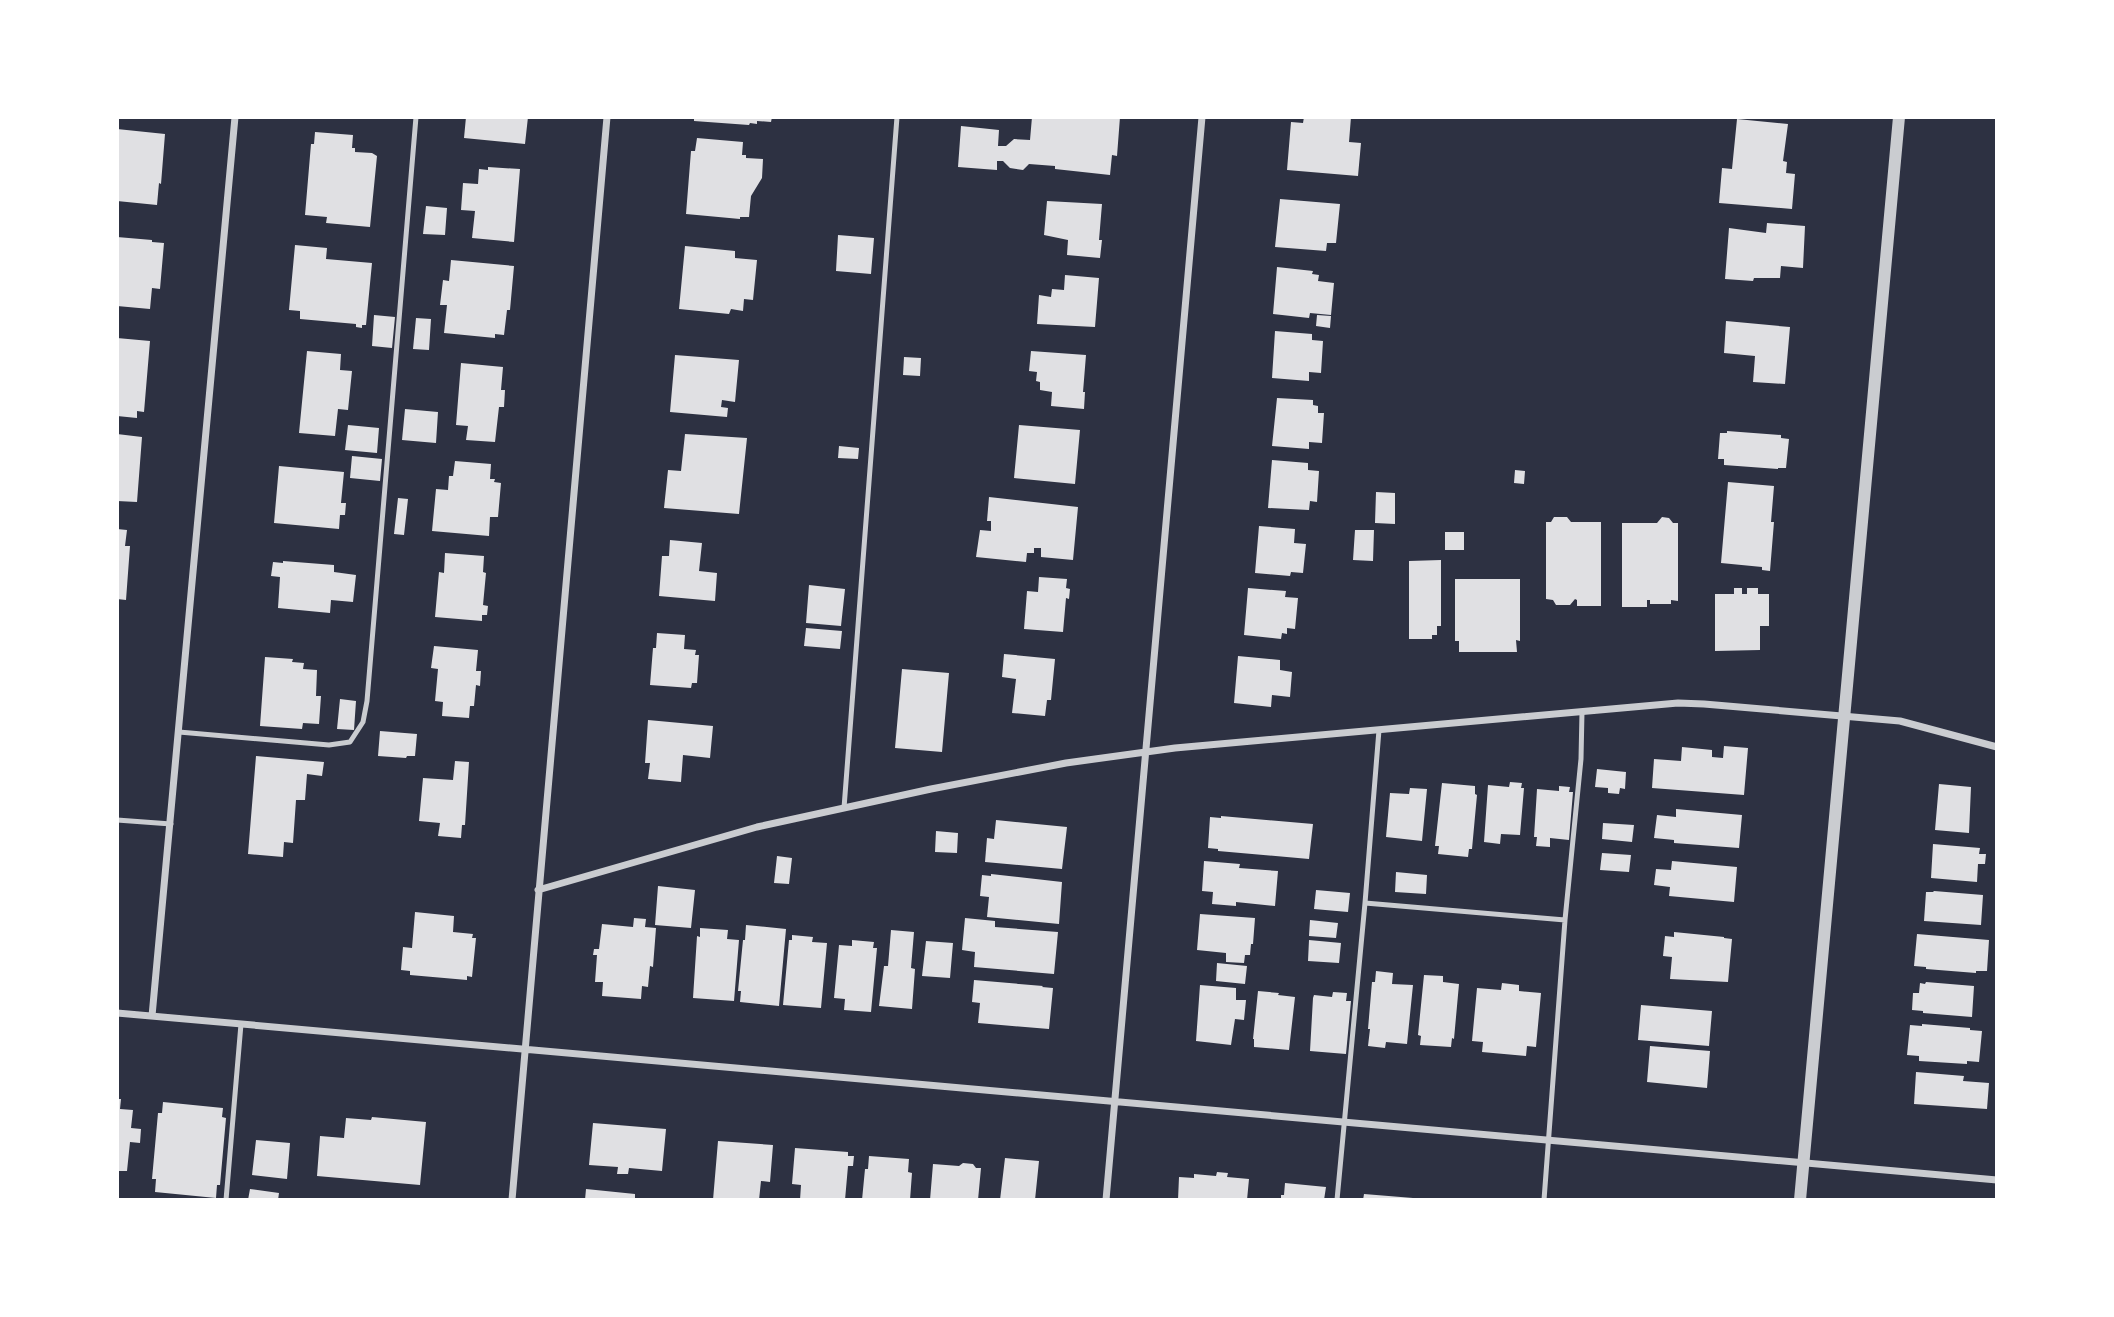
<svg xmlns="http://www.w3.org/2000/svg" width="2114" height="1317" viewBox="0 0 2114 1317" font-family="'PT Sans Narrow',sans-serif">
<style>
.building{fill:#e0e0e3}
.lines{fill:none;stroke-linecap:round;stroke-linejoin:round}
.service{stroke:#caccd0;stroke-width:5}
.minor{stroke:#caccd0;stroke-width:7}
.tertiary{stroke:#caccd0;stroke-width:12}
</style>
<rect width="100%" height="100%" fill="#2d3142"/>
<path class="building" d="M466,117H528L525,144L464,138Z
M694,117H772L771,122L757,121V124L750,123L749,125L694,121Z
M1032,117H1120L1117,156L1112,155L1110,175L1055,169V166L1029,164L1023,170L1010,168L1003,161H997V170L958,167L961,126L999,130L998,146H1006L1014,139L1030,140Z
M1304,117H1351L1349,142L1361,143L1358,176L1287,170L1291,122L1303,123Z
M1737,119L1788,124L1783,161L1787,162L1786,173L1795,174L1792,209L1719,203L1722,168L1732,169Z
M117,129L165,134L161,184L159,183L157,205L117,201Z
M315,132L353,135L352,148H355V152L372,153L377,156L370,227L326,223L327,217L305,215L311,144H314Z
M697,138L743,142L742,155H746V158L763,159L762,178L751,196L749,217H740V219L686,214L691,151H695Z
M488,167L520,169L514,242L472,238L475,211L461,210L463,183L478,184L479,169L488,170Z
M1280,199L1340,204L1336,243H1327L1326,251L1275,247Z
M1047,201L1102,204L1099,240H1102L1100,258L1067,255L1068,240L1044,235Z
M426,206L447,208L445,235L423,234Z
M1767,223L1805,226L1803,268L1781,266L1780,278H1754L1753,281L1725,279L1729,228L1766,233Z
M838,235L874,238L871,274L836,271Z
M117,237L152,240V242L164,243L160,289L152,288L150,309L117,306Z
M295,245L327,248L326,259L372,263L366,325H362V328L356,327V324L300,319V311L289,310Z
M685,246L735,251V258L757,260L753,300L744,299L743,311L731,309L729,314L679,309Z
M451,260L514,266L510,310H507L504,335L495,334V338L444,333L447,305H440L443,280L449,281Z
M1277,267L1313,271L1312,274L1319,275L1318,281L1334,283L1331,315L1310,313L1309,318L1273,314Z
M1065,275L1099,278L1095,327L1037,324L1039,295L1051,297L1052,289L1064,290Z
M374,315L395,317L392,348L372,346Z
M1317,315L1331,316L1330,328L1316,326Z
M416,318L431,319L429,350L413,349Z
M1726,321L1790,327L1785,384L1753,382L1755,356L1724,353Z
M1275,331L1312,334V340L1323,341L1321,373L1309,372V381L1272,378Z
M117,338L150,341L144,412L137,411V418L117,416Z
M307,351L341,354L340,370L352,371L348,410L338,409L335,436L299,433Z
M1031,351L1086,355L1083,392H1085L1084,409L1051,406L1052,392L1040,390V382L1036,381L1037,372L1029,371Z
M675,355L739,360L735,402L722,400L721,407L728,408L727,417L670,412Z
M904,357L921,358L920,376L903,375Z
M461,363L503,367L501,390H505L504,407H499L495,442L466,440L468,426L456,425Z
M1277,398L1313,400V405L1318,406V413H1324L1322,443L1309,442V449L1272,446Z
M405,409L438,412L436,443L402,440Z
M348,425L379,428L377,453L345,450Z
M1019,425L1080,430L1075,484L1014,478Z
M1727,431L1781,435V438L1789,439L1786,468H1778V469L1724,465V459H1718L1720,433H1727Z
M117,434L142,437L137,502L117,501Z
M685,434L747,438L739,514L664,508L668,470L681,471Z
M839,446L859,448L858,459L838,458Z
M352,456L382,459L380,481L350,478Z
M1272,460L1308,463V470L1319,471L1317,502L1310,501L1309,510L1268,508Z
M455,461L491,464L490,479H495L494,482L501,483L498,517H490L489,536L432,531L436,489L448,490L449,476H453Z
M279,466L344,472L341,503H346L345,515H340L339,529L274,523Z
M1515,470L1525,471L1524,484L1514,483Z
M1728,482L1774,486L1771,522H1774L1770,571L1762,570V567L1721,563Z
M1376,492L1395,493V524L1375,523Z
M989,497L1078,507L1073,560L1041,557V548H1034V553H1027L1026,562L976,557L980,530L991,531V521H987Z
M398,498L408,499L404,535L394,534Z
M1554,517H1567L1571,522H1601V606H1577V600L1575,599L1570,605H1556L1553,600L1546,599V522H1551Z
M1662,517L1669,518L1673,523H1678V601L1671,600V604H1650V600H1647V607H1622V523H1657Z
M1259,526L1295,529L1294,543L1306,544L1303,573L1291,572L1290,576L1255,573Z
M117,529L127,530L125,546H130L126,600L117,599Z
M1355,530H1374L1373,561L1353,560Z
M1445,532H1464V550H1445Z
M670,540L702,543L699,571L717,573L715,601L659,596L662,556H669Z
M445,553L484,556L483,572L486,573L483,605L488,606L487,615H482V621L435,617L439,572L444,573Z
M1441,560V626H1437V635H1432V639H1409V561Z
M283,561L334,565V572L356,575L353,602L331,600L330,613L278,608L280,577L271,576L273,562L283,563Z
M1039,577L1067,579L1066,588L1070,589L1069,599L1066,598L1063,632L1024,629L1027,591L1038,592Z
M1455,579H1520V641L1516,640L1517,652H1459V641H1455Z
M809,585L845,589L841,626L806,623Z
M1248,588L1286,591L1285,597L1298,598L1295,629L1287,628V634L1282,633L1281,639L1244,635Z
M1734,588H1742V594H1747V588H1758V594H1769V626H1760V650L1715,651V594H1734Z
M806,628L842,631L840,649L804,646Z
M657,633L685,635L684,649L696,650L695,655H699L697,683H692L691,688L650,685L653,648H656Z
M434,646L478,650L476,671H481L480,686L476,685L474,706H470L469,718L442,716L443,702L435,701L438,669L431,668Z
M1004,654L1055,659L1051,700H1047L1045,716L1012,713L1016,679L1002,677Z
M1238,656L1280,660V670L1292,672L1290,697L1272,695L1271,707L1234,703Z
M265,657L293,659L292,662L304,663L303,669L317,670L316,696H321L319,724L303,723L302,729L260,726Z
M902,669L949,673L942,752L895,748Z
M340,699L356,701L354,730L337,729Z
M648,720L713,726L710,758L683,755L681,782L648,779L650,763H645Z
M380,731L417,734L415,756H407L406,758L378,756Z
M1724,746L1748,748L1744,795L1652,788L1654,759L1681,761L1682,747L1712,750V757L1723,758Z
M256,756L324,762L322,776L307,774L305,800H296L293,843L284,842L283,857L248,854Z
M455,761L469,762L465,825H462L461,838L438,836L440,823L419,821L423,778L453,780Z
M1597,769L1626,772L1625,789L1620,788L1619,794L1608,793V788L1595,787Z
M1510,782L1522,783L1521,788H1524L1520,835L1501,834L1500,844L1484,842L1488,785L1509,787Z
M1442,783L1475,786V794L1477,795L1472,849H1469L1468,857L1438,854L1439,846H1435Z
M1939,784L1971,787L1969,833L1935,830Z
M1559,786L1570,787L1569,792H1573L1569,840L1550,838V847L1536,846L1537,837H1534L1537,789L1559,791Z
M1410,788L1427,789L1422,841L1386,837L1390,793L1409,794Z
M1676,809L1742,815L1739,848L1674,843V840L1654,838L1657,815L1676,817Z
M1221,816L1313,824L1309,859L1218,851V849L1208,848L1210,817L1221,818Z
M996,820L1067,827L1062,869L985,862L987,838L994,839Z
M1603,823L1634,825L1632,842L1602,839Z
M936,831L958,833L957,853L935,852Z
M1933,844L1980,848L1979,854H1986L1985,864H1978L1977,882L1931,878Z
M1602,853L1631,855L1629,872L1600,870Z
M777,856L792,858L789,884L774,883Z
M1204,861L1240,864L1239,868L1278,871L1275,906L1236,902V906L1212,904L1213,892L1202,891Z
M1672,861L1737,867L1734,902L1669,896L1670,887L1654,885L1656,869L1671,870Z
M1396,872L1427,875L1426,894L1395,892Z
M991,874L1062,882L1059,924L987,917L989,897L980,896L982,875L991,876Z
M658,886L695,890L691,928L655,925Z
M1316,890L1350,893L1348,912L1314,909Z
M1934,891L1983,895L1981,925L1924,921L1926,892H1933Z
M415,912L454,916L453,932L473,934L472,938H476L472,977L467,976V980L410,975V971L401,970L403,947L412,948Z
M1200,914L1255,918L1253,944H1251L1250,955H1245L1244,963L1226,962V953L1197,950Z
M634,918L646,919L645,927L656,928L653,967L650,966L648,987L642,986L641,999L602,996L603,982H595L597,955H593L594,949H599L602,924L633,927Z
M965,918L995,921V927L1058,932L1054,974L974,967L975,952L962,950Z
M1310,920L1338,923L1336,938L1309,936Z
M746,925L786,929L779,1006L740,1002L741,991H738L743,940H745Z
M700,928L728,930L727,939L739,940L734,1001L693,998L697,936L700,937Z
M891,930L914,932L911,968L915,969L912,1009L879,1006L884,966H888Z
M1674,932L1724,937V938L1732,939L1728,982L1670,979L1672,957L1663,956L1665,936L1674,937Z
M1917,934L1989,940L1987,971H1976V973L1926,969V967L1914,966Z
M792,935L813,937L812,942L827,943L821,1008L783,1005L789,940H792Z
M852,940L874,942L873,948H877L871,1012L844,1010L845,999L834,998L839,945L852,946Z
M1309,940L1341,943L1339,963L1308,961Z
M926,941L953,943L950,978L922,976Z
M1217,963L1247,966L1245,984L1216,981Z
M1376,971L1393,973L1392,984L1413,985L1407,1044L1386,1042L1385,1048L1368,1046L1370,1029H1368L1372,982H1375Z
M1424,975L1443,976V982L1459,984L1454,1039L1452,1038L1451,1047L1420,1045L1421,1036L1418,1035Z
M974,980L1043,986L1042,987L1053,988L1049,1029L978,1023L980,1003L972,1002Z
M1926,982L1974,986L1972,1017L1923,1013V1011L1912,1010L1913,993H1919L1920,983L1925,984Z
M1502,983L1519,985V991L1541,993L1536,1047L1527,1046L1526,1056L1482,1052L1483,1042L1472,1041L1477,988L1501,990Z
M1200,985L1236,988V1000H1246L1244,1020L1235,1019L1231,1045L1196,1041Z
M1258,991L1279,993L1278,995L1295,997L1289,1050L1254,1047V1039H1253Z
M1333,992L1347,993L1346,1001H1351L1346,1054L1310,1051L1313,998L1314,995L1332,997Z
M1641,1005L1712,1011L1709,1046L1638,1040Z
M1922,1024L1970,1028V1030L1982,1031L1979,1062L1967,1061V1064L1919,1061V1056L1907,1055L1910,1025L1922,1026Z
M1650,1046L1710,1051L1707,1088L1647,1082Z
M1916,1072L1964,1076L1963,1081L1989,1083L1987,1109L1914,1104Z
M117,1099H121L120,1109L133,1110L131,1128L141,1129L140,1143L130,1142L127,1171H117Z
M163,1102L223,1108L222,1117L226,1118L220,1185H217L216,1198L155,1192L156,1179H152L158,1113H162Z
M372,1117L426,1122L420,1185L317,1176L320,1136L344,1138L346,1118L371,1120Z
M593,1123L666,1129L662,1171L629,1168L628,1174H617L618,1167L589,1165Z
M256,1140L290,1143L287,1179L252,1175Z
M718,1141L773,1145L770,1182L761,1181L759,1200H713Z
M795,1148L848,1152V1156H854L853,1166H848L845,1200H800L801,1185L792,1184Z
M869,1156L909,1159L908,1172L912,1173L910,1200H862L865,1169H868Z
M1005,1158L1039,1161L1035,1200H1000Z
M963,1163L973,1164L976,1168H981L978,1200H930L933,1164L959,1166Z
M1217,1172L1228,1173L1227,1177L1249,1179L1247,1200H1178L1179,1177L1194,1178V1174L1216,1176Z
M1285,1183L1326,1187L1324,1200H1281V1195H1284Z
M250,1189L279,1193L278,1200H248Z
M586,1189L635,1194V1200H585Z
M1364,1194L1413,1198V1200H1363Z"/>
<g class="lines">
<path class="service" d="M179,732L329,745L350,742L363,722L367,701L416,117
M844,808L897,117
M117,820L171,824
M1365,903L1379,730
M226,1200L241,1024
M1337,1200L1365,903L1565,920
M1544,1200L1565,920L1581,759L1582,712"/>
<path class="minor" d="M538,890L757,827L931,789L1066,763L1175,748L1678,703L1704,704L1900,721L1997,747
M117,1013L1997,1180
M152,1016L235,117
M512,1200L607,117
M1106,1200L1202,117"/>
<path class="tertiary" d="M1800,1200L1899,117"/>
</g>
<rect width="2114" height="1317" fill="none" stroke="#ffffff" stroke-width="238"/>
</svg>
